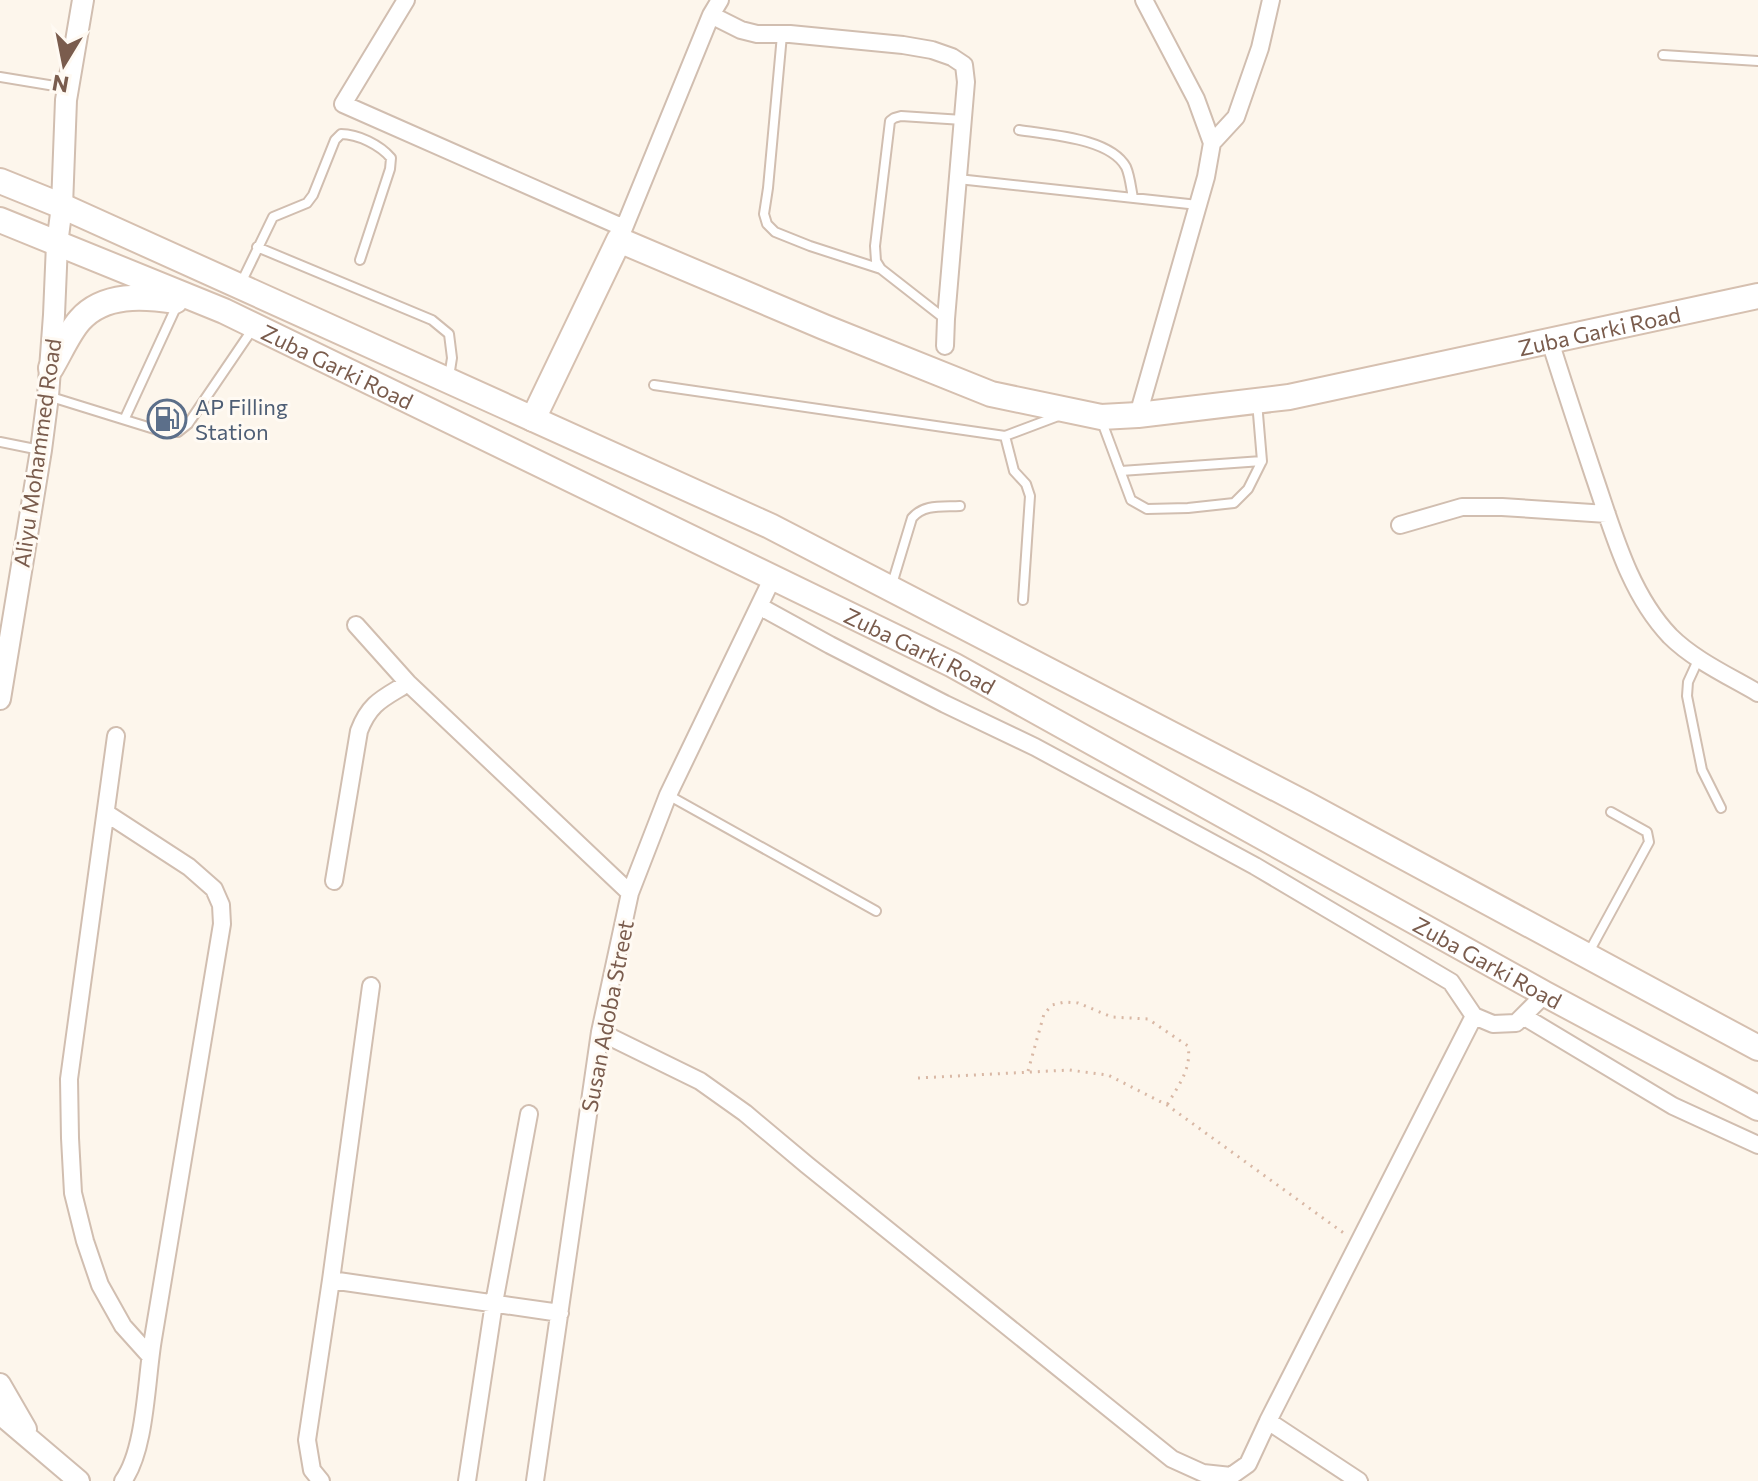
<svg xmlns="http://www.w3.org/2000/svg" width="1758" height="1481" viewBox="0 0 1758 1481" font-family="Commissioner,sans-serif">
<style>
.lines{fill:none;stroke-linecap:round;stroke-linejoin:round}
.service-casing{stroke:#d1beb0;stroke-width:12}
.minor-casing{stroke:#d1beb0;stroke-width:20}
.tertiary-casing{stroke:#d1beb0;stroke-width:24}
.secondary-casing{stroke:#d6c0b0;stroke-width:28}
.path{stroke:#d9b8a5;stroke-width:3;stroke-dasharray:2 6;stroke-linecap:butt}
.service{stroke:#fff;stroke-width:8}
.minor{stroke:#fff;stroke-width:16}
.tertiary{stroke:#fff;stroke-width:20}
.secondary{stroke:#fff;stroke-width:24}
.labels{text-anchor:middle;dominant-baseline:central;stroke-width:6;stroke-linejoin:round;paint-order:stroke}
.street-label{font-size:22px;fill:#7a5c4d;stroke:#fffaf3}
.service-label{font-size:22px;fill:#4e5e75;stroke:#fffaf3;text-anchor:start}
</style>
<rect width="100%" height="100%" fill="#fdf6ec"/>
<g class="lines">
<defs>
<path id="service" d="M782,35L768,188L764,214L767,224L775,232L810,246L881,269
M1663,55L1758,61
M0,77L67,88
M1019,130C1050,135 1110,138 1126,167C1130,176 1131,188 1133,198
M958,179L1198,205
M257,247L432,320L449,334L452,358L449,377
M241,283L273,217L307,203L313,195L335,140L341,134C358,134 380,145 391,158L390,169L360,260
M945,319L881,269L876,261L875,246L890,121L894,118L901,116L963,120
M654,385L1005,436L1061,415
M48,396L164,432H178L188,424L254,327
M125,418L178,303
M1102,422L1131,500L1147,509L1188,508L1234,503L1248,489L1262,461L1257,402
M1005,436L1014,471L1026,484L1030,496L1023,600
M0,442L40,450
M1121,471L1262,461
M892,584L912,518C924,504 942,507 960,506
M1699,658L1688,682L1687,696L1702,770L1721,808
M668,795L876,911
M1589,952L1649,842L1647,832L1611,812"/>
<path id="minor" d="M406,0L343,104L624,228L619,240
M711,15L741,30L757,34H790L903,45L932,50L952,57L964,65L966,82L946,319L945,346
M1212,143L1236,117L1260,48L1271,0
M624,228L711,15L720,0
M1550,341C1564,386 1579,431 1594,476C1613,531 1629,593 1670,636C1694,660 1729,676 1758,693
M1138,415L1206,177L1212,143L1196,99L1144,0
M1400,525L1462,507H1502L1607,514
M759,606L830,645L945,704L1035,747L1255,866L1451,982L1474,1016
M356,625L408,683L630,893
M116,736L69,1079L70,1138L73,1193L85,1241L100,1285L123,1326L150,1356
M106,813L189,867L214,889L221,905L222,924C199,1063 176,1201 153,1339C146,1380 146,1449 123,1481
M334,881L359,731C370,702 384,698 408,683
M1523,1016L1673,1106L1758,1145
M600,1032L700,1081L745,1113L807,1165L1172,1459L1203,1473L1231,1476L1248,1464L1268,1421L1474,1016L1493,1024L1516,1023L1545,994
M331,1280L560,1313
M1268,1421L1359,1481
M321,1481L312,1470L307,1440L331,1280L371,986
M467,1481L494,1303L529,1114
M535,1481L600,1032L630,893L668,795L772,579"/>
<path id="tertiary" d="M0,699L41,450L48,396L54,315L57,244L62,206L66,100L83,0
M0,1384L26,1429
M0,1414L79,1481"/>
<g id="secondary">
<path d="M0,181L62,206L770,526L1306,804L1758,1048"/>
<path id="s1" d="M0,220L224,311L953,665L1545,994L1758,1108"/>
<path d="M51,368C60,353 69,332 80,320C104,293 144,296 175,301"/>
<path id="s2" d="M533,419L619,240L824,327L991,394L1101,417L1138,415L1289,397L1758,296"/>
</g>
</defs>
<use href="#service" class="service-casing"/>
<use href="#minor" class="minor-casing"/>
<use href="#tertiary" class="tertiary-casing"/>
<use href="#secondary" class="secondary-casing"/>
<path class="path" d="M1028,1071L1044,1014L1052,1005L1065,1002L1078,1003L1112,1017L1148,1019L1188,1046C1192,1069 1178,1086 1167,1105
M918,1078L1069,1070L1108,1075L1167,1105L1345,1234"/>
<use href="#service" class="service"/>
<use href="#minor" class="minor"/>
<use href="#tertiary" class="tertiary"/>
<use href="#secondary" class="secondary"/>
</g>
<defs>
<symbol id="fuel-ring" viewBox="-11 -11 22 22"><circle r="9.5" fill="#fffaf3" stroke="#5c6f8a" stroke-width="1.5"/><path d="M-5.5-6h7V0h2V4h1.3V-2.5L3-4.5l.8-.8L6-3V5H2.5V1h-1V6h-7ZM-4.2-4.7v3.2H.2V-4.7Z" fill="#5c6f8a"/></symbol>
</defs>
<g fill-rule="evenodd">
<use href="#fuel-ring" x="145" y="397" width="44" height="44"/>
</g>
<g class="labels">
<g class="street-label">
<text stroke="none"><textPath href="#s2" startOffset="1220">Zuba Garki Road</textPath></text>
<text stroke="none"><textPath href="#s1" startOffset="368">Zuba Garki Road</textPath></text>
<text transform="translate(37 453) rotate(-82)">Aliyu Mohammed Road</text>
<text stroke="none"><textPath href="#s1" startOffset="1016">Zuba Garki Road</textPath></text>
<text stroke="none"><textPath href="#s1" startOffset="1664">Zuba Garki Road</textPath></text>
<text transform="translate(607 1016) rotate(-79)">Susan Adoba Street</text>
</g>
<g class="service-label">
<text x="195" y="406">AP Filling<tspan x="195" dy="25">Station</tspan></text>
</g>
</g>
<g transform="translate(64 64) rotate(190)" stroke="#fffaf3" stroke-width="6" paint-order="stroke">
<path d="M0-6L14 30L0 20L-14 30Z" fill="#7a5c4d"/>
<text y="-12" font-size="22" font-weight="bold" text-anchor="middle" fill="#7a5c4d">N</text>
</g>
</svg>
